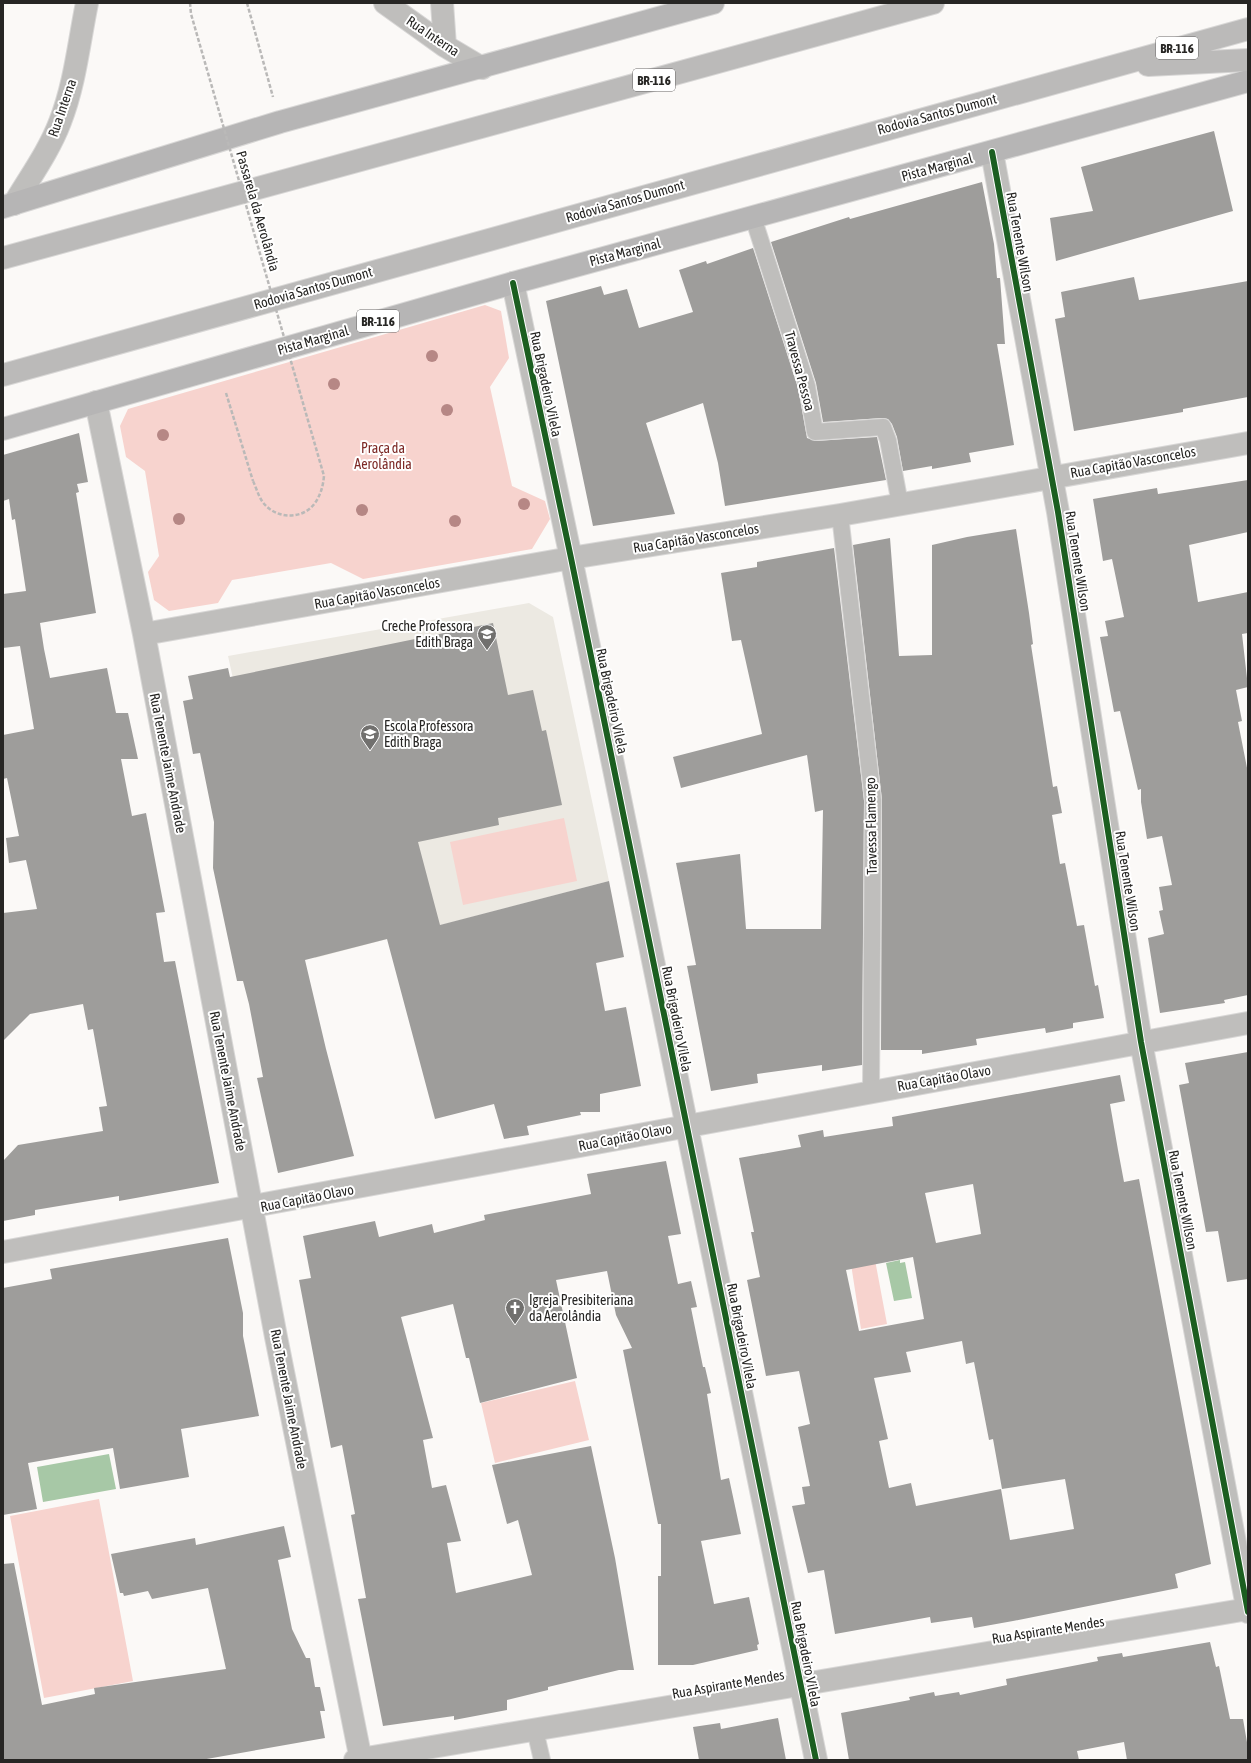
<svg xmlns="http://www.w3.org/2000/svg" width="1251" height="1763" viewBox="0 0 1251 1763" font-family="'Asap Condensed',sans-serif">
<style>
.built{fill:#ece9e2}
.green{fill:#f7d3ce}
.water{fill:#a7c8a6}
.building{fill:#9e9d9b;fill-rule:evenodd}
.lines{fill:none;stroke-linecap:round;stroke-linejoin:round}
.lane-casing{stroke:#d8d7d6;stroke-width:18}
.street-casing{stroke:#d8d7d6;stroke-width:24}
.primary-casing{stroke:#d8d7d6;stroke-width:24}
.highway-casing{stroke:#d8d7d6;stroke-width:24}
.path{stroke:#bab9b8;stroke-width:2.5;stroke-dasharray:4 2;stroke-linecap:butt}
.lane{stroke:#bfbebc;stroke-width:16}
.street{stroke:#bfbebc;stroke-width:22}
.primary{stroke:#b6b5b5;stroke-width:22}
.highway{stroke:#bbbab9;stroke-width:22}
.path-bridge{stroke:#bab9b8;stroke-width:2.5;stroke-dasharray:4 2;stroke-linecap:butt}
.cycleway-casing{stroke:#fff;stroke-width:8}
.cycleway{stroke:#1b5e20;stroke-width:6}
.tree{fill:#b68785}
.labels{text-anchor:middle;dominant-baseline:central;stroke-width:4;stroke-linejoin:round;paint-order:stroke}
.shield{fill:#fff;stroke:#686766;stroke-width:1}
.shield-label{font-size:13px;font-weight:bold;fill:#272624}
.street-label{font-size:14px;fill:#272624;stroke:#fff}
.park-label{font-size:14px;fill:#7d2a27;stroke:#fff}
.poi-label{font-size:14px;fill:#272624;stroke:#fff;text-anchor:start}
</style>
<rect width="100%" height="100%" fill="#fbf9f7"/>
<path class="built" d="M529,603L553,617L609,881L315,958L263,739L247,742L228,656Z"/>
<path class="green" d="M485,305L501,311L509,358L490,387L512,486L545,501L550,519L532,549L363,579L331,563L232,580L218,603L169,611L154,600L148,572L159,556L145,471L126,457L120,426L128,409Z
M564,818L577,881L463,905L450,842Z
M875,1260L887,1324L861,1329L851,1264Z
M575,1381L589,1440L495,1463L481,1403Z
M99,1499L133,1681L44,1698L10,1516Z"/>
<path class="water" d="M900,1260V1263L905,1262L912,1298L894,1301L886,1263Z
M109,1454L116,1489L43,1502L37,1467Z"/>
<path class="building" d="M1214,131L1233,211L1056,261L1050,218L1093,211L1081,167Z
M982,182L994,244L997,278H1000L1005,344H997L1014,445L969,453L971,462L932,469V466L903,471L897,437L892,424L888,419L882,418L823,422L816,383L771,242L849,217L850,219Z
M753,248L798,388L807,438L816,441L877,437L886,480L725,506L718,463L703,403L646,423L675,514L593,526L546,301L601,286L604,295L627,289L639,328L693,312L679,270L706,261L707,264Z
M1134,277L1139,300L1248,281V397L1183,409V412L1074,431L1055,319L1065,317L1061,292Z
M79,433L88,482L77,484L79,492L76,493L96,613L40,623L44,649L50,678L107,668L116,713H128L138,759H121L132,816L146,813L165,912L156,913L164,962L175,961L219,1183L119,1201V1196L35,1210V1215L3,1221V1161L18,1145L103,1131L99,1107L107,1106L93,1029L88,1030L83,1004L30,1014L3,1041V913L37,909L26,860L9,863L6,838L19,836L7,778L3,779V735L34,729L20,646L3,648V594L26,591L15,519L12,520L9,499L3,501V455Z
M1248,480V532L1189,545L1198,602L1248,592V633L1242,634L1248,687L1236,690L1242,721L1238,722L1248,773V995L1224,1000L1225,1003L1160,1013L1148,938L1164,934L1159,911L1163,910L1159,887L1172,885L1162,836L1147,839L1141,802V789L1138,790L1120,711L1114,712L1100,637L1108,636L1105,621L1124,617L1112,559L1103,561L1093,499L1157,488L1158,494Z
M1016,529L1029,613L1033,644L1031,645L1053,787L1057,786L1062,813L1052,815L1060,864L1065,863L1077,926L1084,925L1095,986L1098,985L1104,1018L1073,1023V1028L1046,1033L1045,1028L976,1039L977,1045L922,1054V1050H881L882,800L853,545L890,538L899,656L932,655V545L967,537Z
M834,548L864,801L862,1065L822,1071V1065L757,1074L758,1083L711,1091L687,966L696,965L676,863L740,854L746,929H821L823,810L815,812L807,755L681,788L673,757L762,734L741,640L732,641L721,573L757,567V562Z
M493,623L508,695L533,690L542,731L546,730L562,805L498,818L499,825L418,842L440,925L609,881L624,957L596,963L605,1011L626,1007L641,1086L600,1094V1112H580L581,1115L527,1126L529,1135L504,1139L494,1104L435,1119L387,939L305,960L326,1049L354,1156L278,1173L257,1078L263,1077L249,1004L243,981H237L213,868L214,822L200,753L193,754L183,701L193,699L188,676L228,668L230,677Z
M1248,1052V1279L1227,1282L1218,1231L1206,1232L1179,1085L1189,1083L1185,1063Z
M1120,1075L1125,1101L1110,1104L1118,1150L1124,1182L1139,1179L1211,1564L1175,1574L1178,1588L1013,1621L974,1628L972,1617L931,1623L930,1617L835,1634L824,1570L808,1573L792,1506L805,1504L802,1487L810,1486L798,1427L810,1424L799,1371L766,1376L747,1280L760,1277L751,1232H754L739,1158L801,1147L798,1135L823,1130L824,1137L893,1126L892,1117ZM973,1184L981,1234L936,1243L925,1193ZM913,1257L924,1319L859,1331L846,1270ZM962,1341L966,1364L974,1362L989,1440L993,1439L1002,1489L1065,1479L1074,1529L1010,1540L1001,1489L916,1506L911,1483L889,1488L879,1441L888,1439L874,1378L911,1372L906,1352Z
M666,1161L681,1234L668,1236L678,1284L691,1281L697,1307L691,1308L703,1367H705L711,1393L707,1394L721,1480L729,1478L741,1534L701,1541L714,1604L749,1597L759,1644L757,1645L758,1650L693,1665H658V1576H661V1524H658L623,1350L632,1348L616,1315L607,1271L556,1280L577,1378L480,1403L469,1358H466L453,1304L401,1317L433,1438L423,1440L432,1488L446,1485L461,1541L447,1543L456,1593L532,1575L518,1520L507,1524L492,1465L591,1446L615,1558L634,1670H619L548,1687V1690L507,1700V1710L454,1720V1716L383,1726L358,1599L366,1598L351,1515L355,1514L342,1445L331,1448L299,1280L311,1278L303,1236L375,1221L379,1237L432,1224L434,1233L485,1220L484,1215L591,1194L587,1174Z
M228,1238L243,1313V1336L259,1416L181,1429L189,1477L120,1489L113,1448L28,1463L37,1509L3,1515V1288L52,1279L50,1269Z
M284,1526L291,1557L278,1560L292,1629L306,1658H310L315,1687H320L325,1711H320L325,1738L201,1760H3V1564L14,1563L42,1705L95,1694L94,1688L226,1669L208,1588L152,1599L148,1591L124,1596L123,1593H120L111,1554L195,1538L196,1545Z
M1210,1642L1216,1667L1219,1666L1230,1719H1243L1248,1748V1760H1127L1124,1742L1077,1751L1079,1760H849L841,1713L910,1700L909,1697L934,1692L935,1696L959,1692L960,1695L1007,1685L1006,1679L1098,1661L1097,1657L1122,1653L1123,1657Z
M778,1718L786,1760H699L693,1727L720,1723L721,1729Z"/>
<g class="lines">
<defs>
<path id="lane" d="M753,217L807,386L815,432L883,427L888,440L900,504
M840,515L873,800L871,1092
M535,1730L542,1760"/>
<path id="street" d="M385,3L445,46L482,68
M442,3L445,46
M992,152L1058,512L1141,1042L1248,1612
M14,204C30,177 49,151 60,122C75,84 79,42 87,3
M513,283L571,558L816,1760
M96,402L144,634L276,1337L361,1760
M144,634L571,558L840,515L1248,443
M3,1252C419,1178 833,1097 1248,1023
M355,1760L1248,1609"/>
<path id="primary" d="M3,207L280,122L713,3
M3,429L513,283L1248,81"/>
<path id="highway" d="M1148,65L1248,60
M3,258L933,3
M3,375L1248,29"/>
</defs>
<use href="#lane" class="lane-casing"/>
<use href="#street" class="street-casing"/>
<use href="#primary" class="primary-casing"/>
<use href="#highway" class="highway-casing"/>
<path class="path" d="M247,3L273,97
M226,393L253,481"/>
<use href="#lane" class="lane"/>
<use href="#street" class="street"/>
<use href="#primary" class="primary"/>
<use href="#highway" class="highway"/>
<path class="path-bridge" d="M190,3L191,14L324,476C323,486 321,494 315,503C302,521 274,519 262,501C258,495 256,487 253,481"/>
<defs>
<path id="cycleway" d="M992,152L1058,512L1141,1042L1248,1612
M513,283L571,558L816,1760"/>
</defs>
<use href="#cycleway" class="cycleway-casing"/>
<use href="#cycleway" class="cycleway"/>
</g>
<g class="tree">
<circle cx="432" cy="356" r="6"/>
<circle cx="334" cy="384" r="6"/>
<circle cx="447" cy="410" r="6"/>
<circle cx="163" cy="435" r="6"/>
<circle cx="524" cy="504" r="6"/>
<circle cx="362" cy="510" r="6"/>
<circle cx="179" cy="519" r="6"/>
<circle cx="455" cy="521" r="6"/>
</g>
<defs>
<symbol id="school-pin" viewBox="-11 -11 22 30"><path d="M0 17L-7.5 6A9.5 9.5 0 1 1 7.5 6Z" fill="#71706e" stroke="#fff"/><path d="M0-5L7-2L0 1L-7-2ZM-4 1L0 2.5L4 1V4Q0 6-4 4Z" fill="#fff"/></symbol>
<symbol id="church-pin" viewBox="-11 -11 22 30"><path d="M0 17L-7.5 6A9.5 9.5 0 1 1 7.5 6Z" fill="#71706e" stroke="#fff"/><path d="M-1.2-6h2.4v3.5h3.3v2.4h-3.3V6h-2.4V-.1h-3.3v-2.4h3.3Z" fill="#fff"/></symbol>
</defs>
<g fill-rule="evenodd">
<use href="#school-pin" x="476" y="623" width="22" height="30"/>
<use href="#school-pin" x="359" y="723" width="22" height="30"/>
<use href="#church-pin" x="504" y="1297" width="22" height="30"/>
</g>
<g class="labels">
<g class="shield">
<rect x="1156" y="37" width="42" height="22" rx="3"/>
<rect x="633" y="69" width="42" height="22" rx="3"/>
<rect x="357" y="310" width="42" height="22" rx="3"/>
</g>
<g class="shield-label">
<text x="1177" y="48">BR-116</text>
<text x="654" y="80">BR-116</text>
<text x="378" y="321">BR-116</text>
</g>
<g class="street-label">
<text transform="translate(433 36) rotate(34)">Rua Interna</text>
<text transform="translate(62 108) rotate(-71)">Rua Interna</text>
<text transform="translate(937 114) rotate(-15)">Rodovia Santos Dumont</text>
<text transform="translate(937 167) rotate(-15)">Pista Marginal</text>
<text transform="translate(625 201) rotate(-16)">Rodovia Santos Dumont</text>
<text transform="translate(258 211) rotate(74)">Passarela da Aerolândia</text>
<text transform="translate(1020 242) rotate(80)">Rua Tenente Wilson</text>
<text transform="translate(625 252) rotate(-15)">Pista Marginal</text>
<text transform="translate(313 288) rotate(-16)">Rodovia Santos Dumont</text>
<text transform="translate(313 340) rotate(-16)">Pista Marginal</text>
<text transform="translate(800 371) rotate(75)">Travessa Pessoa</text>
<text transform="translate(546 384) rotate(78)">Rua Brigadeiro Vilela</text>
<text transform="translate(1133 462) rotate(-10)">Rua Capitão Vasconcelos</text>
<text transform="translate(696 538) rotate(-9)">Rua Capitão Vasconcelos</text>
<text transform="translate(1078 561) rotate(81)">Rua Tenente Wilson</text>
<text transform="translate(377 593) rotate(-10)">Rua Capitão Vasconcelos</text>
<text transform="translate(612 701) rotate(78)">Rua Brigadeiro Vilela</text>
<text transform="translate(168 763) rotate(79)">Rua Tenente Jaime Andrade</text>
<text transform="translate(871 826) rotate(-91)">Travessa Flamengo</text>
<text transform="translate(1128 881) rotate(81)">Rua Tenente Wilson</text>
<text transform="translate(677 1019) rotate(79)">Rua Brigadeiro Vilela</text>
<text transform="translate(944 1078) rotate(-10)">Rua Capitão Olavo</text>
<text transform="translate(228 1081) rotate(79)">Rua Tenente Jaime Andrade</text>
<text transform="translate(625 1137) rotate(-11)">Rua Capitão Olavo</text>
<text transform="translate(307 1198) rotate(-11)">Rua Capitão Olavo</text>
<text transform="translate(1183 1200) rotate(79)">Rua Tenente Wilson</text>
<text transform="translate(742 1336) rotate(79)">Rua Brigadeiro Vilela</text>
<text transform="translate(289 1399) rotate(79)">Rua Tenente Jaime Andrade</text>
<text transform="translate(1048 1630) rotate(-9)">Rua Aspirante Mendes</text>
<text transform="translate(806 1654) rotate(79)">Rua Brigadeiro Vilela</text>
<text transform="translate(728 1684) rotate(-10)">Rua Aspirante Mendes</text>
</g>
<g class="park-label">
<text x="383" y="448">Praça da<tspan x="383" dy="16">Aerolândia</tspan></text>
</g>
<g class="poi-label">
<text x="473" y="626" text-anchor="end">Creche Professora<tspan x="473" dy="16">Edith Braga</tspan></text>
<text x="384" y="726">Escola Professora<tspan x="384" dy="16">Edith Braga</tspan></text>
<text x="529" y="1300">Igreja Presibiteriana<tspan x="529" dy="16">da Aerolândia</tspan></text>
</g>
</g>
<rect width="1251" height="1763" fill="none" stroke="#272624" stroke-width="8"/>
</svg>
